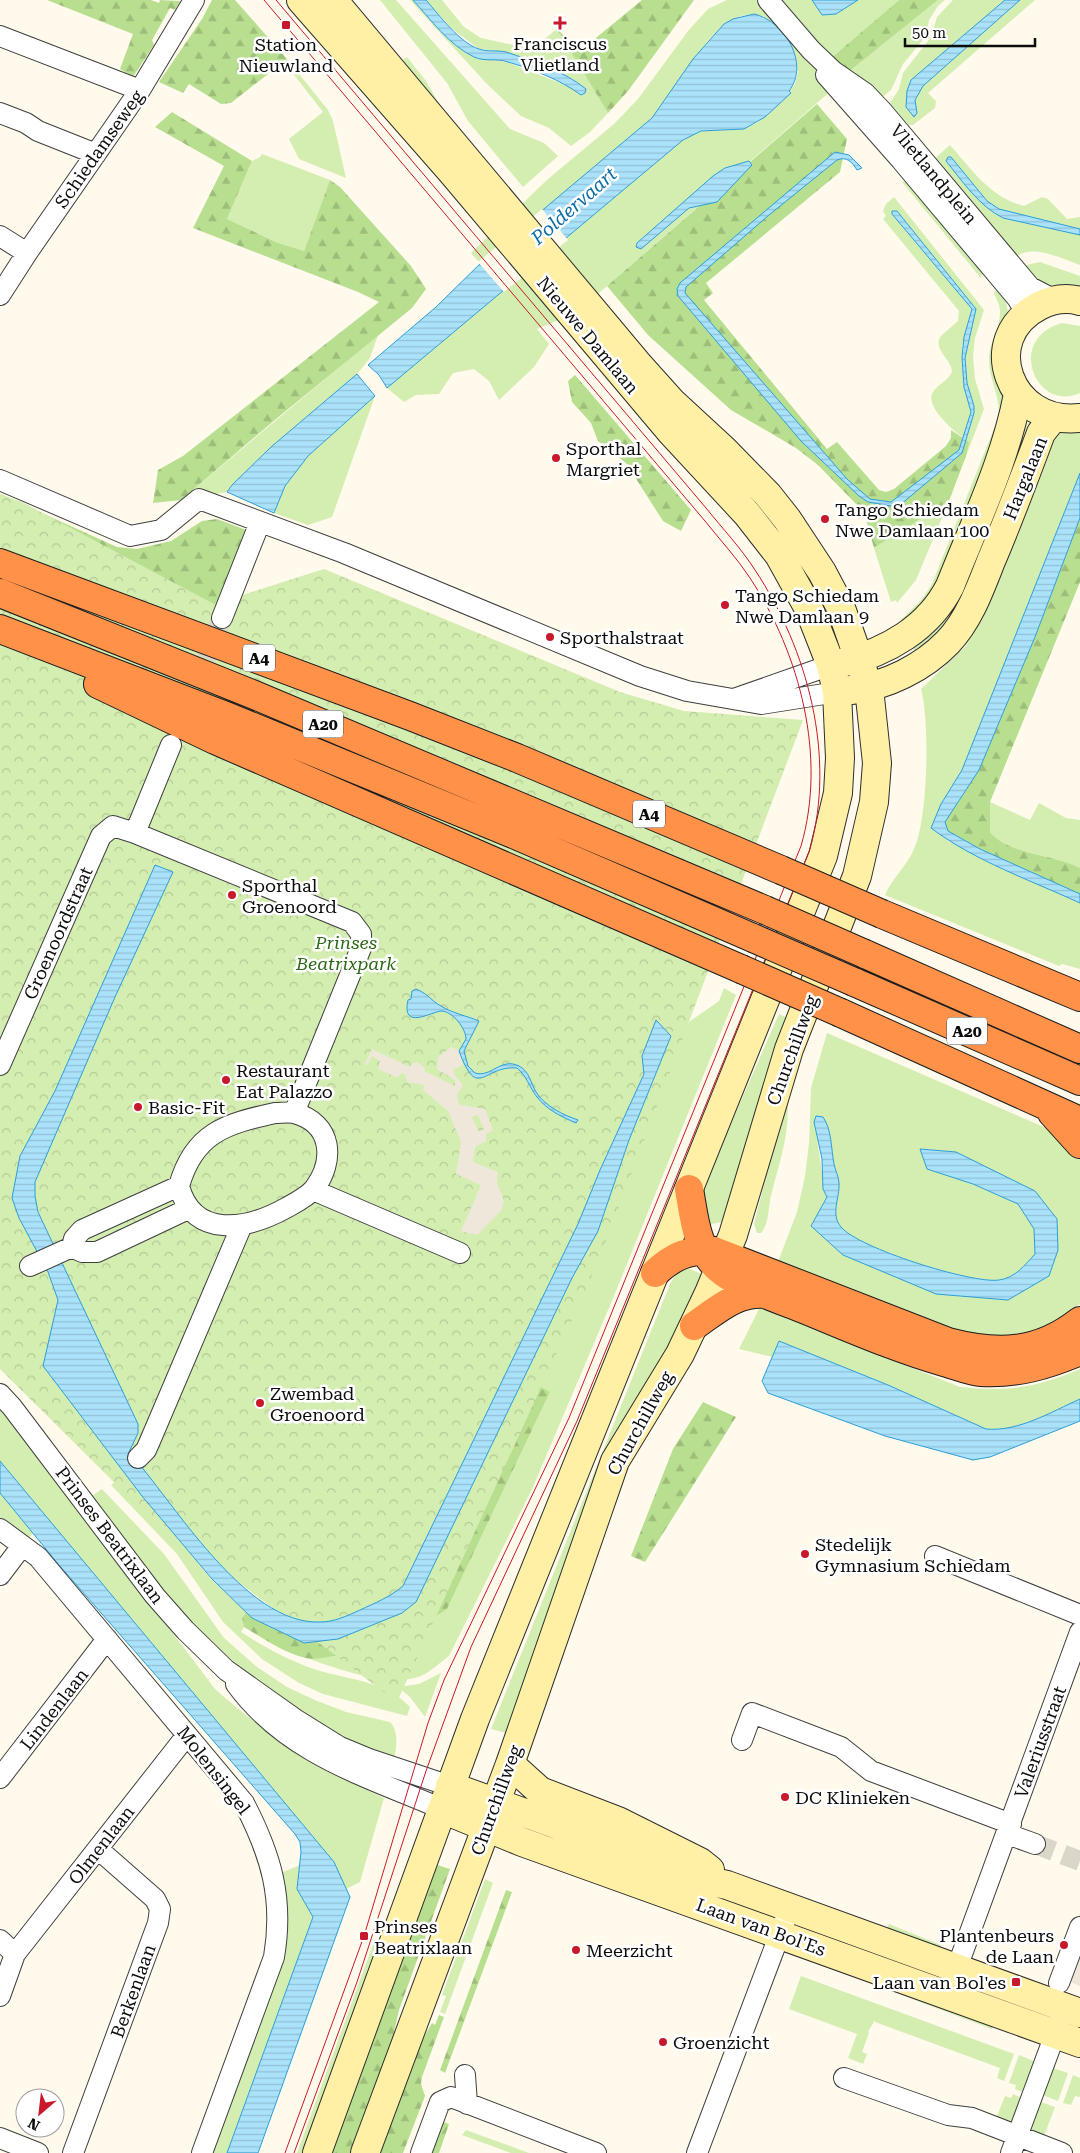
<svg xmlns="http://www.w3.org/2000/svg" width="1080" height="2153" viewBox="0 0 1080 2153" font-family="'Roboto Serif',serif">
<style>
.grass{fill:#d4edb1;fill-rule:evenodd}
.forest{fill:url(#forest-firs)}
.park{fill:url(#park-crowns)}
.plaza{fill:#efe8da;fill-rule:evenodd}
.water{fill:url(#water-rules);stroke:#2b9ed9}
.pier{fill:#fffaeb}
.lines{fill:none;stroke-linecap:round;stroke-linejoin:round}
.street-tunnel{stroke:#dbd6ca;stroke-width:20;stroke-dasharray:20 10;stroke-linecap:butt}
.street-casing{stroke:#3f3f3f;stroke-width:22}
.secondary-casing{stroke:#2e2e2e;stroke-width:30}
.highway-casing{stroke:#1d1d1d;stroke-width:30}
.street{stroke:#fff;stroke-width:20}
.secondary{stroke:#fff0a6;stroke-width:28}
.highway{stroke:#ff9149;stroke-width:28}
.tram{stroke:#c7192b;stroke-width:1}
.highway-bridge-casing{stroke:#1d1d1d;stroke-width:30;stroke-linecap:butt}
.highway-bridge{stroke:#ff9149;stroke-width:28}
.poi-dot{fill:#c7192b;stroke:#fff;stroke-width:2}
.labels{text-anchor:middle;dominant-baseline:central;stroke-width:5;stroke-linejoin:round;paint-order:stroke}
.shield{fill:#fff;stroke:#555;stroke-width:1}
.shield-label{font-size:16px;font-weight:bold;fill:#0c0c0c}
.poi-label{font-size:18px;fill:#0c0c0c;stroke:#fff;text-anchor:start}
.street-label{font-size:18px;fill:#0c0c0c;stroke:#fff}
.park-label{font-size:18px;font-style:italic;fill:#2d6917;stroke:#fff}
.water-label{font-size:19px;font-style:italic;fill:#0b6da8;stroke:#fff}
</style>
<defs>
<pattern id="forest-firs" width="22" height="20" patternUnits="userSpaceOnUse" patternTransform="scale(1.25)"><rect width="22" height="20" fill="#b8df8f"/><path d="M5 1l3.5 6h-7zM16 11l3.5 6h-7z" fill="#9dbe7a"/></pattern>
<pattern id="park-crowns" width="20" height="18" patternUnits="userSpaceOnUse" patternTransform="scale(1.25)"><rect width="20" height="18" fill="#d4edb1"/><path d="M2 6a3 3 0 1 1 6 0M12 15a3 3 0 1 1 6 0" fill="none" stroke="#b5ca97"/></pattern>
<pattern id="water-rules" width="6" height="5" patternUnits="userSpaceOnUse" patternTransform="scale(1.25)"><rect width="6" height="5" fill="#aae2fb"/><path d="M0 2.5h6" fill="none" stroke="#91c1d6"/></pattern>
</defs>
<rect width="100%" height="100%" fill="#fffaeb"/>
<path class="grass" d="M380,0H396L510,129L544,143L558,156L523,187L468,121L447,83Z
M410,0H413L445,35L460,49L475,58L507,62L570,87L581,95L573,79L505,52L479,49L451,28L426,0H442L464,27L481,38L532,49L557,29L608,113L590,132L571,146L549,128L521,116L487,84Z
M727,0H760L833,89L576,313L537,329L549,344L534,367L499,400L489,381L474,369L453,373L439,394L416,395L404,402L387,388L683,140L701,131L733,130L744,129L758,122L782,101L795,84L798,72L791,46L775,25L763,16L754,14L741,16L724,24L707,42L652,118L480,263L471,253L548,179L614,124L638,99L688,31L708,9Z
M779,0H812L822,15L836,14L858,0H899L830,59Z
M938,0H945L938,6L929,20L926,36L903,64L891,90L879,100L846,74Z
M953,0H1035L928,93L936,101L935,108L913,125H909L890,103L899,89L903,73L931,37L937,17Z
M407,57L426,81L453,128L430,103L418,80L403,60Z
M287,59L328,110L333,121L346,178L299,159L289,139L323,112L284,62Z
M950,145C971,169 991,198 1024,206L1042,197L1048,199L1067,219L1080,217V265C1062,259 1032,243 1016,257L932,161Z
M262,154L330,180L304,251L276,242L227,219L252,161L260,157Z
M907,181L985,272L980,277L902,182Z
M894,197L984,310L975,338L973,356L975,379L984,409L966,456L962,453L974,413V406L967,383L965,358L976,309L897,211H893L892,214L972,309L962,347L964,387L971,412L963,437C953,431 924,405 933,392C938,384 948,381 952,372C952,359 930,348 942,335C947,330 953,326 958,321L959,311L883,219L886,216L883,211L886,204Z
M1040,262L1080,276V290C1046,289 1043,294 1022,266Z
M997,287L1006,301L1008,313L1003,420L935,587L932,594L904,624L901,620L922,599L932,584L999,416C1000,397 989,379 989,359C989,342 1001,327 1000,311C1000,304 996,299 994,293Z
M1062,323L1080,326V393C1036,413 1005,339 1062,323Z
M378,335L370,358L357,374L271,447L232,485L227,492L181,500Z
M375,396L332,517L308,525L274,513L285,486L308,456Z
M1029,420L1036,423L953,622L916,656L913,647L961,589Z
M1080,429V473L962,770L941,804L948,841L1080,903V969L1062,964L1059,966L885,895C892,878 907,866 914,849C928,820 930,721 921,689L966,646L985,604L1046,443L1058,432Z
M949,501L916,580L897,603L896,600L891,602L874,548Z
M990,802L1030,820L1039,803L1066,818L1080,820V868C1053,854 1009,855 990,832Z
M724,988L736,995L614,1296L533,1487L449,1656C440,1662 432,1671 421,1676C390,1688 337,1669 307,1658L356,1650L447,1609L550,1392L524,1378L689,1022L719,1001Z
M779,1014L788,1018L728,1208L721,1222L708,1225L698,1199Z
M827,1033L1053,1131L1080,1154V1304L1063,1319L1019,1340L965,1338L778,1262L797,1212L805,1176L809,1143L811,1088ZM816,1117H823C832,1130 831,1149 834,1164C835,1171 839,1177 839,1183C840,1198 830,1214 841,1227C858,1248 972,1284 999,1280C1015,1278 1025,1265 1035,1254L1034,1229L1018,1204L973,1184L927,1169L920,1149L956,1152L1057,1219L1008,1300L811,1226L827,1197C821,1172 819,1147 814,1122Z
M787,1094C791,1134 779,1162 770,1200C768,1212 769,1223 761,1233H757L754,1224Z
M688,1268L706,1276L510,1734L491,1729L670,1284L678,1271Z
M760,1307L960,1387C1007,1392 1036,1388 1080,1369V1399C1051,1412 1018,1432 986,1429L888,1385L780,1342L773,1357L739,1349Z
M0,1405L215,1689C265,1734 323,1770 384,1798L360,1882L346,1889L334,1862L0,1461Z
M125,1474L211,1579L246,1612L242,1618L244,1627L241,1632C264,1647 288,1660 314,1669C347,1680 385,1680 410,1707L407,1716L323,1694L299,1683L262,1659L223,1622L177,1554L111,1485Z
M102,1489L164,1554L224,1638L257,1667L287,1687L317,1701L346,1712L390,1722C400,1732 396,1751 393,1764L374,1758L256,1683L175,1606L89,1498Z
M0,1493L33,1533L27,1540L0,1519Z
M441,1673L425,1717L410,1697L398,1687L419,1684Z
M300,1865L297,1889L313,1917L227,2153H209L286,1948L287,1913L281,1873Z
M485,1879L493,1883L445,2014L440,2012L446,1996L442,1995Z
M889,1924L941,1945V1949L884,1936Z
M375,1939L386,1943L377,1968L370,1965L367,1971L375,1975L309,2153H297Z
M871,1973L994,2024L992,2029L867,1982Z
M801,1976L1014,2054L1004,2081L997,2078L1000,2068L875,2022V2020L868,2032L869,2033L862,2052L867,2054L863,2064L848,2058L857,2034L789,2009Z
M1019,2055L1036,2062L1025,2093L1015,2089L1016,2085L1009,2083Z
M1050,2067L1068,2073L1058,2101L1040,2094Z
M1073,2075L1080,2078V2097L1075,2096L1071,2105L1063,2103Z
M1013,2094L1022,2098L1015,2120L1007,2123L996,2119L1005,2096L1011,2098Z
M1038,2101L1055,2107L1044,2136L1032,2132L1029,2128Z
M466,2130L529,2153H511L462,2135Z"/>
<path class="forest" d="M47,0H151L159,3L160,0L180,1L175,10L170,8L152,40L154,45L133,77L120,69L133,34Z
M212,0H235L287,59L231,103L221,104L189,84L183,93L159,82L202,19Z
M642,0H694L628,91L608,113L557,29L580,51Z
M899,0H938L846,74L830,59Z
M817,104L847,139L840,172L706,283L713,293L704,300L827,449L837,442L879,490L886,492L894,489L946,446L951,438V430L969,442L966,456L949,501L874,548L866,519L859,507L818,465L796,448L731,410L648,335L607,286Z
M172,112L252,161L227,219L276,242L304,251L330,180L340,187L411,266L426,289L412,308L276,419L181,500L153,503L158,470L183,456L379,302L358,292L193,228L224,166L155,127Z
M575,375L691,510L681,531L663,521L626,463L598,441L591,423L572,402L568,381Z
M0,494L117,547L137,549L171,541L202,521L217,519L249,531L215,616Z
M1080,518V582L990,802V832C1009,855 1053,854 1080,868V894L980,849L948,831L945,822L979,770L1035,637Z
M524,1378L550,1392L447,1609C423,1626 334,1664 306,1658C284,1653 263,1638 244,1627L242,1618L246,1612L252,1618L302,1642Z
M703,1402L736,1417L645,1562L631,1556L673,1449Z
M434,1864L450,1869L399,2010L389,2054L354,2153H331Z
M506,1890L512,1892L445,2073L440,2070Z
M439,2015L444,2017L422,2077L421,2084L425,2096L403,2153H373L409,2063L432,2023L435,2025Z
M426,2115L449,2124L439,2153H413Z"/>
<path class="park" d="M0,494L24,503L214,604L324,569L620,692L684,711L803,720L597,1265L397,1702L139,1507L0,1369Z"/>
<path class="plaza" d="M451,1047L459,1050L463,1065L454,1069V1074L463,1085L457,1095L458,1102L461,1105L485,1109L493,1130L486,1134V1141L475,1147L473,1162L498,1172L497,1183L504,1201L501,1211L477,1235L461,1231L481,1185L456,1174L461,1142L448,1111L423,1090L424,1085L407,1082L405,1074L401,1073L398,1078L378,1069L380,1061L372,1056L367,1065L365,1064L372,1049L410,1067L413,1063L417,1062L425,1068L424,1071L455,1086V1080L437,1069L438,1057ZM478,1115L484,1129L479,1132L472,1117Z
M1080,1913V1986L1056,1977Z"/>
<path class="water" d="M413,0H426C439,15 460,43 479,49C487,52 497,50 506,52C533,61 564,71 586,89L585,93L581,95C561,80 532,69 508,62C497,58 485,62 474,57C449,45 431,20 413,0Z
M812,0H858L836,14L822,15Z
M1005,0H1020L923,86L915,100L917,113L914,117L906,107L907,91L911,80Z
M754,14C785,21 810,64 789,91L791,93L765,117L744,129L701,131L683,140L387,388L379,375L368,365L436,307L488,256L652,118L693,59L724,24L733,19Z
M835,152L849,155L862,168L857,170C852,162 847,156 837,160L769,215L686,287L685,293L847,479L870,499L891,502L959,450L971,412L964,387L962,357L964,337L972,309L892,214V211H897L976,309L965,358L967,383L974,406V413L962,453L900,505L891,506L868,502L859,496L801,441L678,296L677,289L680,283Z
M948,157H951L987,201L999,209L1080,229V235L1003,218C979,206 963,182 946,161Z
M749,161L752,165L717,202L689,208L641,249L636,247L637,243L713,176L725,168Z
M357,374L375,396L308,456L285,486L274,513L227,492L232,485L271,447Z
M1080,473V518L1035,637L979,770L945,822L948,831L980,849L1080,894V903C1030,880 975,861 931,828L941,804L962,770Z
M155,865L173,872L115,997L35,1182V1196L38,1212L138,1424V1433L129,1452C174,1502 245,1625 320,1622C334,1622 347,1616 360,1610C375,1603 390,1597 403,1586L578,1224L600,1170L644,1074L642,1056L656,1020L671,1036L629,1140L598,1231L572,1278L416,1602L402,1613L338,1639L304,1643L252,1618L212,1579L142,1496L43,1366L58,1300L48,1272L19,1218L12,1198L20,1156L55,1091Z
M416,989C430,995 430,1000 441,1006C452,1013 467,1016 479,1021L464,1051L468,1066L475,1073C491,1078 501,1057 519,1066C530,1072 530,1082 536,1092C545,1106 563,1115 578,1120L576,1123C562,1117 547,1110 537,1097C529,1087 527,1076 517,1068C483,1065 478,1102 459,1051L466,1039C466,1029 453,1011 441,1011C431,1012 401,1031 408,1000L411,999L412,991Z
M816,1116L823,1117C832,1130 831,1149 834,1164C835,1170 839,1177 839,1183C840,1198 830,1214 841,1227C858,1248 972,1284 999,1280C1015,1278 1025,1265 1035,1254L1034,1229L1018,1204L973,1184L927,1169L920,1149L956,1152L1035,1191L1057,1219L1058,1250L1049,1276L1008,1300L936,1294L843,1255L811,1226L827,1197L823,1189L822,1159L814,1122Z
M779,1341L888,1385L986,1429C1018,1432 1051,1412 1080,1399V1421L990,1457L973,1460L885,1436L768,1393L762,1381Z
M0,1461L334,1862L350,1897L258,2153H227L313,1917L297,1889L301,1852L300,1842L295,1834L59,1565L0,1493Z"/>
<path class="pier" d="M542,209L568,240L504,292L478,262Z"/>
<g class="lines">
<path class="street-tunnel" d="M183,714L222,618
M1035,1844L1080,1861"/>
<defs>
<path id="street" d="M768,0L811,50L833,71L865,93L883,112L1030,287L1055,300
M0,36L140,90
M826,75L901,160L1017,298L1022,306L1023,318
M0,113L26,123L38,131L96,154
M0,236L27,253
M0,295L27,253L140,90L194,0
M0,480L130,536L161,530L199,499L344,553L640,676L687,691L761,704L837,692
M222,618L260,522
M734,699L831,665
M135,833L171,745
M0,1065L101,836L113,826L135,833L352,922L361,934V948L294,1113
M275,1113C281,1113 288,1112 294,1113C333,1123 335,1161 314,1189C307,1197 295,1203 286,1208C248,1229 193,1240 179,1186C194,1133 225,1124 275,1113Z
M179,1186L82,1230L74,1239L72,1247L82,1252H97L188,1209
M313,1190L460,1253
M30,1266L72,1247
M0,1394L12,1407L155,1596L185,1630L226,1670L295,1719L340,1747L369,1759L450,1786
M138,1458L146,1450L150,1441L242,1225
M0,1529L38,1557L244,1803C271,1855 284,1898 274,1957L202,2153
M935,1556L1080,1615
M0,1575L22,1546
M236,1684C287,1754 366,1776 442,1809
M742,1740L752,1713L841,1747L871,1771L1011,1824
M0,1778L107,1639
M1007,1834L1035,1844
M0,1940L15,1954L0,1996
M15,1954L187,1735
M1059,1983L1080,1927
M947,1995L1080,1632
M465,2075L467,2104
M844,2078L948,2115L972,2118L1062,2153
M0,2138L38,2153
M73,2153L158,1923L160,1909L155,1899L98,1849
M421,2153L440,2102L451,2097L596,2153
M697,2153L790,1907
M1011,2153L1060,2021"/>
<path id="secondary" d="M301,0L451,171L671,432L747,514L779,555L809,609L831,665L837,692L840,758L838,793L823,856L475,1719L317,2153
M333,0L637,363L672,402L724,450L768,495L787,519L822,572L841,608L869,688L877,763L874,802L857,876L789,1049L733,1235L709,1293L680,1354L615,1461L510,1764L365,2153
M1080,301C1066,297 1051,300 1039,306C977,338 1009,426 1080,418
M842,663C887,652 929,628 950,586C974,525 1006,459 1018,394
M851,690C886,686 923,668 948,642C969,620 980,589 991,561C1009,519 1025,476 1041,433L1053,418
M510,1764L540,1791L618,1821L700,1862L710,1870
M450,1786L550,1822L694,1878L727,1885L1080,2013
M442,1809L522,1842L1080,2043"/>
<path id="highway" d="M0,563L410,716L517,758L781,870
M0,593L252,694L765,910
M0,629L226,716L511,833L753,938
M98,684L215,740L741,969
M882,914L1080,997
M865,954L1080,1049
M854,982L1080,1081
M841,1013L1080,1121
M1052,1113L1080,1144
M689,1189C694,1217 696,1249 719,1269C737,1285 778,1299 801,1308C848,1327 895,1348 944,1362C955,1365 969,1371 981,1372C1017,1374 1047,1365 1080,1351
M655,1273C673,1256 689,1249 714,1251L948,1342C998,1355 1038,1354 1080,1321
M694,1326C717,1310 737,1291 766,1294"/>
</defs>
<use href="#street" class="street-casing"/>
<use href="#secondary" class="secondary-casing"/>
<use href="#highway" class="highway-casing"/>
<use href="#street" class="street"/>
<use href="#secondary" class="secondary"/>
<use href="#highway" class="highway"/>
<path class="tram" d="M264,0L705,521C720,540 737,558 750,578C800,654 827,757 801,846L569,1418L444,1680L428,1723L364,1936L285,2153
M276,0L706,508C722,528 741,548 755,570C808,650 836,756 810,849L577,1421L471,1647L426,1771L357,1982L294,2153"/>
<defs>
<path id="highway-bridge" d="M781,870L882,914
M765,910L865,954
M753,938L854,982
M741,969L841,1013"/>
</defs>
<use href="#highway-bridge" class="highway-bridge-casing"/>
<use href="#highway-bridge" class="highway-bridge"/>
</g>
<g class="poi-dot">
<path d="M557.5 15.5h5v5h5v5h-5v5h-5v-5h-5v-5h5z"/>
<rect x="281" y="20" width="10" height="10" rx="2.5"/>
<circle cx="556" cy="458" r="5"/>
<circle cx="825" cy="519" r="5"/>
<circle cx="725" cy="605" r="5"/>
<circle cx="550" cy="637" r="5"/>
<circle cx="232" cy="895" r="5"/>
<circle cx="226" cy="1080" r="5"/>
<circle cx="138" cy="1107" r="5"/>
<circle cx="260" cy="1403" r="5"/>
<circle cx="805" cy="1554" r="5"/>
<circle cx="785" cy="1797" r="5"/>
<rect x="359" y="1931" width="10" height="10" rx="2.5"/>
<circle cx="1064" cy="1945" r="5"/>
<circle cx="576" cy="1950" r="5"/>
<rect x="1011" y="1977" width="10" height="10" rx="2.5"/>
<circle cx="663" cy="2042" r="5"/>
</g>
<g class="labels">
<g class="shield">
<rect x="243" y="644.5" width="32" height="27" rx="4"/>
<rect x="303" y="710.5" width="40" height="27" rx="4"/>
<rect x="633" y="800.5" width="32" height="27" rx="4"/>
<rect x="947" y="1017.5" width="40" height="27" rx="4"/>
</g>
<g class="shield-label">
<text x="259" y="658">A4</text>
<text x="323" y="724">A20</text>
<text x="649" y="814">A4</text>
<text x="967" y="1031">A20</text>
</g>
<g class="poi-label">
<text x="560" y="43" text-anchor="middle">Franciscus<tspan x="560" dy="21">Vlietland</tspan></text>
<text x="286" y="44" text-anchor="middle">Station<tspan x="286" dy="21">Nieuwland</tspan></text>
<text x="566" y="448">Sporthal<tspan x="566" dy="21">Margriet</tspan></text>
<text x="835" y="509">Tango Schiedam<tspan x="835" dy="21">Nwe Damlaan 100</tspan></text>
<text x="735" y="595">Tango Schiedam<tspan x="735" dy="21">Nwe Damlaan 9</tspan></text>
<text x="560" y="637">Sporthalstraat</text>
<text x="242" y="885">Sporthal<tspan x="242" dy="21">Groenoord</tspan></text>
<text x="236" y="1070">Restaurant<tspan x="236" dy="21">Eat Palazzo</tspan></text>
<text x="148" y="1107">Basic-Fit</text>
<text x="270" y="1393">Zwembad<tspan x="270" dy="21">Groenoord</tspan></text>
<text x="815" y="1544">Stedelijk<tspan x="815" dy="21">Gymnasium Schiedam</tspan></text>
<text x="795" y="1797">DC Klinieken</text>
<text x="374" y="1926">Prinses<tspan x="374" dy="21">Beatrixlaan</tspan></text>
<text x="1054" y="1935" text-anchor="end">Plantenbeurs<tspan x="1054" dy="21">de Laan</tspan></text>
<text x="586" y="1950">Meerzicht</text>
<text x="1006" y="1982" text-anchor="end">Laan van Bol'es</text>
<text x="673" y="2042">Groenzicht</text>
</g>
<g class="street-label">
<text transform="translate(99 149) rotate(-55)">Schiedamseweg</text>
<text transform="translate(934 174) rotate(50)">Vlietlandplein</text>
<text transform="translate(588 335) rotate(50)">Nieuwe Damlaan</text>
<text transform="translate(1025 478) rotate(-68)">Hargalaan</text>
<text transform="translate(58 933) rotate(-66)">Groenoordstraat</text>
<text transform="translate(792 1050) rotate(-70)">Churchillweg</text>
<text transform="translate(640 1423) rotate(-61)">Churchillweg</text>
<text transform="translate(110 1535) rotate(53)">Prinses Beatrixlaan</text>
<text transform="translate(54 1709) rotate(-52)">Lindenlaan</text>
<text transform="translate(1040 1742) rotate(-70)">Valeriusstraat</text>
<text transform="translate(214 1770) rotate(52)">Molensingel</text>
<text transform="translate(496 1800) rotate(-70)">Churchillweg</text>
<text transform="translate(101 1845) rotate(-52)">Olmenlaan</text>
<text transform="translate(761 1927) rotate(20)">Laan van Bol'Es</text>
<text transform="translate(133 1991) rotate(-70)">Berkenlaan</text>
</g>
<g class="park-label">
<text x="346" y="942">Prinses<tspan x="346" dy="21">Beatrixpark</tspan></text>
</g>
<g class="water-label">
<text transform="translate(574 206) rotate(-41)">Poldervaart</text>
</g>
</g>
<g transform="translate(40 2113) rotate(208)"><circle r="24" fill="#ffffff" stroke="#9e9e9e"/>
<path d="M0-4L9 19L0 12L-9 19Z" fill="#c7192b"/>
<text y="-8" font-size="14" font-weight="bold" text-anchor="middle" fill="#0c0c0c">N</text>
</g>
<path d="M905 38v8h130v-8" fill="none" stroke="#0c0c0c" stroke-width="2.5"/>
<text x="912" y="38" font-size="15" fill="#0c0c0c" stroke="#ffffff" stroke-width="4" paint-order="stroke">50 m</text>
</svg>
